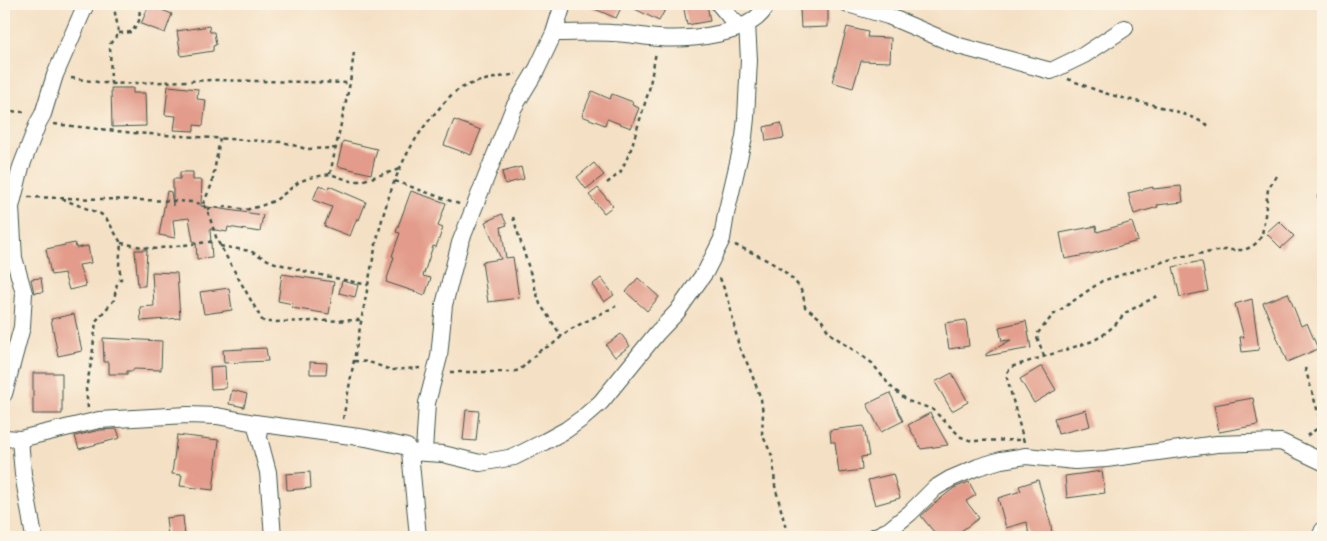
<svg xmlns="http://www.w3.org/2000/svg" width="1327" height="541" viewBox="0 0 1327 541" font-family="'Shantell Sans',sans-serif">
<style>
.building{fill:#e39c8b}
.lines{fill:none;stroke-linecap:round;stroke-linejoin:round}
.minor-casing{stroke:#3f554a;stroke-width:18}
.path{stroke:#3f554a;stroke-width:2.5;stroke-dasharray:4 4;stroke-linecap:butt}
.minor{stroke:#fff;stroke-width:16}
</style>
<rect width="100%" height="100%" fill="#fcf5e5"/>
<filter id="ink" filterUnits="userSpaceOnUse"><feTurbulence type="fractalNoise" baseFrequency=".02" numOctaves="2"/><feDisplacementMap in="SourceGraphic" scale="10" xChannelSelector="R" yChannelSelector="G"/><feConvolveMatrix kernelMatrix="1 2 1 2 8 2 1 2 1" color-interpolation-filters="sRGB"/></filter>
<filter id="wash" filterUnits="userSpaceOnUse"><feTurbulence type="fractalNoise" baseFrequency=".0096" numOctaves="4" result="noise"/><feDisplacementMap in="SourceGraphic" scale="20" xChannelSelector="R" yChannelSelector="G"/><feGaussianBlur stdDeviation="1.12" result="paint"/><feColorMatrix in="noise" values="0 0 0 0 0 0 0 0 0 0 0 0 0 0 0 0 0 1.4 0 .05"/><feComposite in="paint" operator="in"/></filter>
<g filter="url(#wash)">
<rect width="100%" height="100%" fill="#f4e0c4"/>
<g id="blocks">
<path class="building" d="M583,4H623L616,18Z
M625,4H658L666,8L659,21Z
M683,4H707L710,21L687,25Z
M149,5L172,14L165,33L141,24Z
M800,8H828V27L801,28Z
M209,26L210,32H214L216,45L213,46V51L181,56L177,31Z
M847,27L868,32L867,37L891,38L890,62L861,61L853,88L832,82Z
M168,86L198,89L197,99L206,100L203,126L194,125V131L174,130L176,116L165,115Z
M111,88H133V93H145L146,126L112,127Z
M592,91L610,99L612,94L633,102L632,105L639,108L631,128L607,119L605,125L582,116Z
M454,120L481,130L471,155L444,145Z
M781,123L784,138L766,141L764,127Z
M343,141L377,149L371,174L337,166Z
M594,163L604,175L586,189L577,177Z
M521,167L524,179L505,184L502,172Z
M180,172H193V180H202L201,206L263,215L260,232L228,227L227,232L210,229L212,258L197,259L196,242L193,241L189,218L173,220L175,238L159,235L167,191L171,192L173,206V179H180Z
M319,185L328,189L329,186L366,202L359,220L357,218L350,236L324,226L332,207L313,200Z
M1181,186L1183,202L1157,205L1158,207L1134,214L1128,193L1153,187V189Z
M598,188L613,206L604,213L589,195Z
M411,191L446,203L438,226L443,228L436,247L433,246L423,276L431,278L425,295L386,282L394,257L392,256L400,233L396,232Z
M502,214L507,225L501,227L506,258L513,257L519,298L488,302L482,262L501,259L485,222Z
M1279,221L1294,236L1281,248L1266,233Z
M1132,222L1138,241L1095,253L1065,259L1060,233L1096,226L1097,232Z
M75,243L76,248L88,246L91,263L79,265L86,286L69,290L64,273L51,275L46,249Z
M135,250H147L145,286H138Z
M1197,262H1202L1208,291L1180,297L1173,267Z
M152,272L177,273L180,318L141,321L140,307L154,306Z
M282,274L334,282L329,314L292,308L293,304L278,301Z
M41,278L43,292L34,293L31,279Z
M601,278L614,295L604,302L592,285Z
M638,278L659,297L647,311L626,292Z
M342,281L358,285L355,297L339,293Z
M229,288L232,310L204,314L200,292Z
M1288,293L1301,326L1307,323L1318,349L1287,362L1263,303Z
M1252,299L1259,350L1242,352L1240,337H1244L1235,304Z
M74,314L82,351L58,356L51,319Z
M966,320L969,346L949,349L945,323Z
M1026,321L1031,348L986,356V354L1011,340L1002,341L999,327Z
M621,334L630,346L615,357L606,345Z
M103,338L162,341L161,370L133,369V371H127V374H109V362H104Z
M266,348L268,361L224,363L223,350Z
M310,362L327,363L326,374H310Z
M225,366L226,388L211,389L210,367Z
M1042,366L1056,390L1034,403L1020,379Z
M33,373H62V414H33Z
M952,373L968,402L952,411L935,382Z
M232,390L247,394L244,407L229,404Z
M890,393L903,421L881,432L867,404Z
M1253,398L1258,425L1219,432L1214,405Z
M466,410L479,411L476,441L463,440Z
M1086,410L1090,426L1058,434L1054,418Z
M930,413L948,445L921,449L908,425Z
M864,426L869,456L861,457L862,470L839,473L835,442H831L830,430Z
M117,429L120,438L79,449L75,436L100,430Z
M177,435L219,440L213,490L180,486L182,475L172,474Z
M1102,471L1105,493L1067,498L1065,476Z
M310,472L311,488L287,490L286,474Z
M893,474L900,498L875,505L868,480Z
M1038,480L1051,524L1052,537H1029L1027,522L1006,528L998,498L1021,491L1019,486Z
M969,482L976,495L966,501L979,518L961,531L966,537H938L921,516L935,503L954,488Z
M183,516L185,537H168L166,518Z"/>
</g>
</g>
<g filter="url(#ink)">
<use href="#blocks" fill-opacity="0" stroke="#3f554a" stroke-width="1"/>
<g class="lines">
<defs>
<path id="minor" d="M719,4L729,16L740,27
M848,4L888,16L959,46L1051,71L1084,55L1125,28
M554,33C574,33 593,32 612,33C628,33 643,37 658,38C687,40 754,36 767,4
M4,394L22,327L24,293L14,258L11,207L21,167L38,123L43,114L55,75L86,4
M255,423L268,472L273,537
M4,438L20,439L99,420L187,415L217,416L255,423L366,438L403,446L407,447L410,452L418,537
M20,439L23,474L34,537
M424,451L427,403L439,357L444,305L460,243L514,107L537,69L554,33L563,4
M410,452L443,454L480,463L514,457L544,442L566,430L584,417L601,402L657,333L677,312L706,271L722,239L726,214L744,137L746,118L749,60L747,24
M874,537L889,530L910,513L935,488L950,479L978,467L1001,460L1026,456L1075,461L1106,459L1217,444L1281,442L1323,462
M1320,537L1323,530"/>
</defs>
<use href="#minor" class="minor-casing"/>
<path class="path" d="M119,33L132,32L139,21L140,7L142,4
M71,78L111,84L213,80L350,83
M1068,79C1081,84 1095,90 1108,94C1143,104 1180,108 1211,127
M111,84L110,44L119,33L114,8V4
M4,111L26,112
M54,124L134,133L260,141L283,142L306,149L336,148
M330,174L350,83L354,52
M395,181L459,204
M607,183L620,173L630,152L649,90L656,52
M1317,196L1323,198
M28,197L175,201L194,202L203,205L207,209L217,240L262,320L265,322H271L361,320
M62,199L101,214L108,221L121,243L119,265L121,279L117,283L114,300L96,321L92,358L86,389L88,408
M203,204L212,184L220,138
M207,209L227,206L245,210L261,206L276,200L299,182L309,178L330,174L351,181H361L400,169
M513,217L540,304L562,337
M121,243L152,249L216,241
M735,245C756,254 795,271 803,295C804,299 804,303 805,307L821,319L828,331L832,335L872,363L890,386L908,401L932,409L961,437L972,441L1019,440
M220,246L250,251L272,262L307,272L368,285
M720,278L729,302L739,347L749,367L761,399L763,414L762,434L773,458L775,486L788,537
M1044,356L1037,337L1038,333L1053,315L1102,281L1178,257L1224,250H1244L1251,247L1258,242L1262,235L1265,215L1268,189L1277,176
M354,361L369,362L391,370L420,368
M1305,368L1320,419L1318,428L1305,437
M450,372H511L520,370L539,351L553,344L569,330L616,306
M343,419C351,378 358,337 366,296C378,230 390,163 437,111C443,104 450,95 458,90C474,80 498,78 516,74
M1024,442L1006,374L1011,367L1093,341L1103,335L1115,325L1125,313L1159,295
M525,537L527,535"/>
<use href="#minor" class="minor"/>
</g>
</g>
<rect width="1327" height="541" fill="none" stroke="#fcf5e5" stroke-width="20"/>
</svg>
